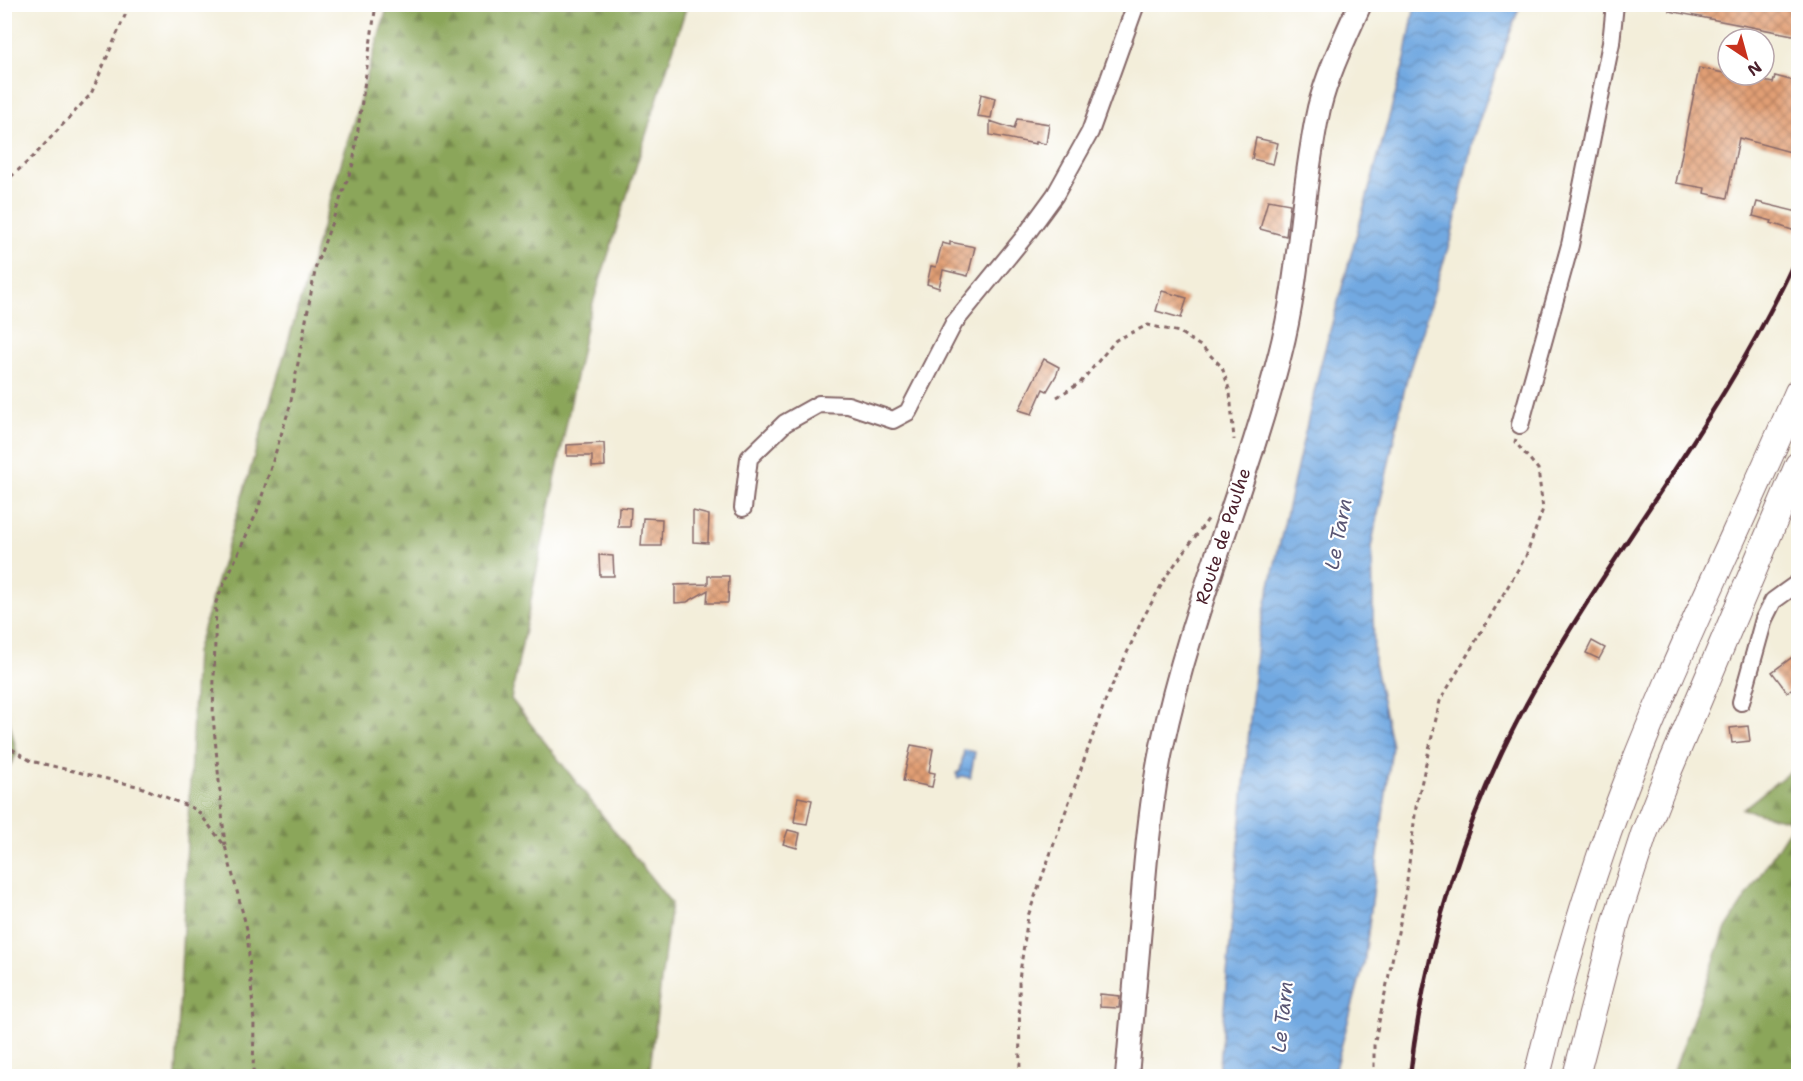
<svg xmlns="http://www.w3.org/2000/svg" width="1803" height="1081" viewBox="0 0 1803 1081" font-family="'Shantell Sans',sans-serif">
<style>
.forest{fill:url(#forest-firs);stroke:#6a6242;stroke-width:1.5}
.water{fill:url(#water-waves);stroke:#5e6486;stroke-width:1.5}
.building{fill:url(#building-cross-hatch)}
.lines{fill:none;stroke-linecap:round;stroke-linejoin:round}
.street-casing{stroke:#856768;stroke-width:20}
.secondary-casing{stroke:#856768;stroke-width:26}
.primary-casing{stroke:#856768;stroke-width:28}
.path{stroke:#856768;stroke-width:3;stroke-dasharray:4.5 4.5;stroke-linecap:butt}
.street{stroke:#fff;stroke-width:16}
.secondary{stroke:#fff;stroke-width:22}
.primary{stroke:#fff;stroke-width:26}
.rail{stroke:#4a1f2b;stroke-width:4.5}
.labels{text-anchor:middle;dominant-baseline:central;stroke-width:4.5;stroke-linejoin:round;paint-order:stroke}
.street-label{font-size:18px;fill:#4a1f2b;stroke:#fff}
.water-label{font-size:20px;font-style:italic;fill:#5a5674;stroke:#fff}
</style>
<defs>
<pattern id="forest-firs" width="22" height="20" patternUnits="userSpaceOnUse" patternTransform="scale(1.5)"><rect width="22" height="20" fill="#8ba65a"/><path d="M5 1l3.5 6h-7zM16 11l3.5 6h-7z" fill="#74874b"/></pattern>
<pattern id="water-waves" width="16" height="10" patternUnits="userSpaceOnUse" patternTransform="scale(1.5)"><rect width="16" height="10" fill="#72a9e1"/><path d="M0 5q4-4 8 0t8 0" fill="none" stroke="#6089b7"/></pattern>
<pattern id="building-cross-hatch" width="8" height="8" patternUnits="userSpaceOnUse" patternTransform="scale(1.5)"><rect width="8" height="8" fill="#e19f75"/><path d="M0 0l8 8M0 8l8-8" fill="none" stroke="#b88160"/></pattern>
</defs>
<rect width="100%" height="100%" fill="#fff"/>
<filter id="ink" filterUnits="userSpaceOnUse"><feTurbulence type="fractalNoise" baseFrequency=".0167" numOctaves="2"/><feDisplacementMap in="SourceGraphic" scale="12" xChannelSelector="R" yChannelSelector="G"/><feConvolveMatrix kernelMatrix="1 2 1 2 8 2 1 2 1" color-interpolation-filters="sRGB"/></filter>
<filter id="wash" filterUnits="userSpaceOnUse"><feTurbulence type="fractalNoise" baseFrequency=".008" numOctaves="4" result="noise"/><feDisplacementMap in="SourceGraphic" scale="24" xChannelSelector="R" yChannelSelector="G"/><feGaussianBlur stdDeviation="1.35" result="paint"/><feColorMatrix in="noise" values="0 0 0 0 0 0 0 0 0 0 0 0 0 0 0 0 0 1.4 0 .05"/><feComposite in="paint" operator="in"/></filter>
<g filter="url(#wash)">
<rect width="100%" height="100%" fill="#f3eeda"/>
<path class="forest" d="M388,5H687L587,322L511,699L671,903L649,1076H176L196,652Z
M4,698L17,754L5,773H4Z
M1798,765V1076H1672L1726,928L1794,822L1743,809Z"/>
<path class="water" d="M1415,5H1520L1473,138L1452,235L1406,382L1372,542L1374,663L1392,746L1364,964L1333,1076H1218L1257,642L1320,367L1405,59Z
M964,750L975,752L970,778L962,776L958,778L956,773L960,771Z"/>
<g id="blocks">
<path class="building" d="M1669,4H1798V36L1669,11Z
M1699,68L1773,83L1775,76L1798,82V154L1739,138L1727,198L1704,193L1705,188L1676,183Z
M981,94L995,98L991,118L977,116Z
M1017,119L1049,124L1046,144L1036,142V144L990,135V121L1014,129Z
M1256,138L1278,143L1273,164L1252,159Z
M1268,200L1290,204L1286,236L1260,229Z
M1757,202L1798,212L1795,231L1771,223L1772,221L1753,216Z
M950,242L975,247L968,276L943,270L939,288L927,284L931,266L936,267L942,243L950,245Z
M1162,291L1187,298L1181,318L1156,311Z
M1044,359L1059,367L1057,374L1047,391L1043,389L1032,414L1019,410Z
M604,443L605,466L592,467V456H567V445Z
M619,507L631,508L630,527H618Z
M693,511L709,515L708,543L693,542Z
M643,518L662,519L661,546H641Z
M599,555L613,556L614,576H600Z
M708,576H729L728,603H707L708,590L687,602L675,603V585L708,584Z
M1592,641L1605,648L1599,659L1586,653Z
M1798,653V684L1787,692L1772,672Z
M1748,726L1750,741L1732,743L1730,728Z
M911,745L933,749L929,772L935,773L932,787L903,781Z
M798,797L812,800L807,824L794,822Z
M788,830L800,833L797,848L783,844Z
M1100,994L1120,996L1119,1008L1100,1007Z"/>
</g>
</g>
<g filter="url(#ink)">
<use href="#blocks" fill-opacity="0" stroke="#856768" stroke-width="1.5"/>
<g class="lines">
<defs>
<path id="street" d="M1520,425L1570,245L1611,43L1615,4
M743,508L749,458L785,423L819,404L848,405L893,420L908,412L954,323L1025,236L1055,195L1090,132L1136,4
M1741,702L1764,619L1773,601L1798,583"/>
<path id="secondary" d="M1127,1076C1132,1019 1137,962 1142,905C1146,852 1151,798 1162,746C1190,612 1246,486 1280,354C1301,273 1301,189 1319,108C1328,72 1345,38 1360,4"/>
<path id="primary" d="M1537,1076C1557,994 1580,913 1608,833C1662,682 1735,538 1798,392
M1576,1076L1617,918L1644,834L1669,770L1798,465"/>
</defs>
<use href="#street" class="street-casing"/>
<use href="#secondary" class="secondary-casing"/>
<use href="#primary" class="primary-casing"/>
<path class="path" d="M4,183L33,157L91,94L130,4
M1057,397L1080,383L1116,340L1148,325L1179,332L1202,347L1222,367L1230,392L1234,440
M4,744L31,761L141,787L197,810L225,846L247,929L254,1022L253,1076
M225,846L213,716L216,602L257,512L290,406L316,266L353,164L376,4
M1020,1076L1019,980L1028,916L1106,699L1142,620L1167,575L1209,518
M1374,1076V1045L1404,904L1416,807L1440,701L1526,556L1543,509L1538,469L1515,442L1516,439"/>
<use href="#street" class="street"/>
<use href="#secondary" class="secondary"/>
<use href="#primary" class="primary"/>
<path class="rail" d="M1410,1076C1425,943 1467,809 1533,692C1617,543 1728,410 1798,254"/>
</g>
</g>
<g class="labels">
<g class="street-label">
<text transform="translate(1223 536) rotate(-72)">Route de Paulhe</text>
</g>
<g class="water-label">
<text transform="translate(1338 534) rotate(-79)">Le Tarn</text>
<text transform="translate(1282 1017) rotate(-84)">Le Tarn</text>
</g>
</g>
<rect width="1803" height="1081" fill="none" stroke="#fff" stroke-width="24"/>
<g transform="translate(1746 57) rotate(144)"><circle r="28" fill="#ffffff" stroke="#b7a5aa" stroke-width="1.5"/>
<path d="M0-4.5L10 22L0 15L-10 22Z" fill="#c8321e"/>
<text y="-9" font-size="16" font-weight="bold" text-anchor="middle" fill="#4a1f2b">N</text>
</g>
</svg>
